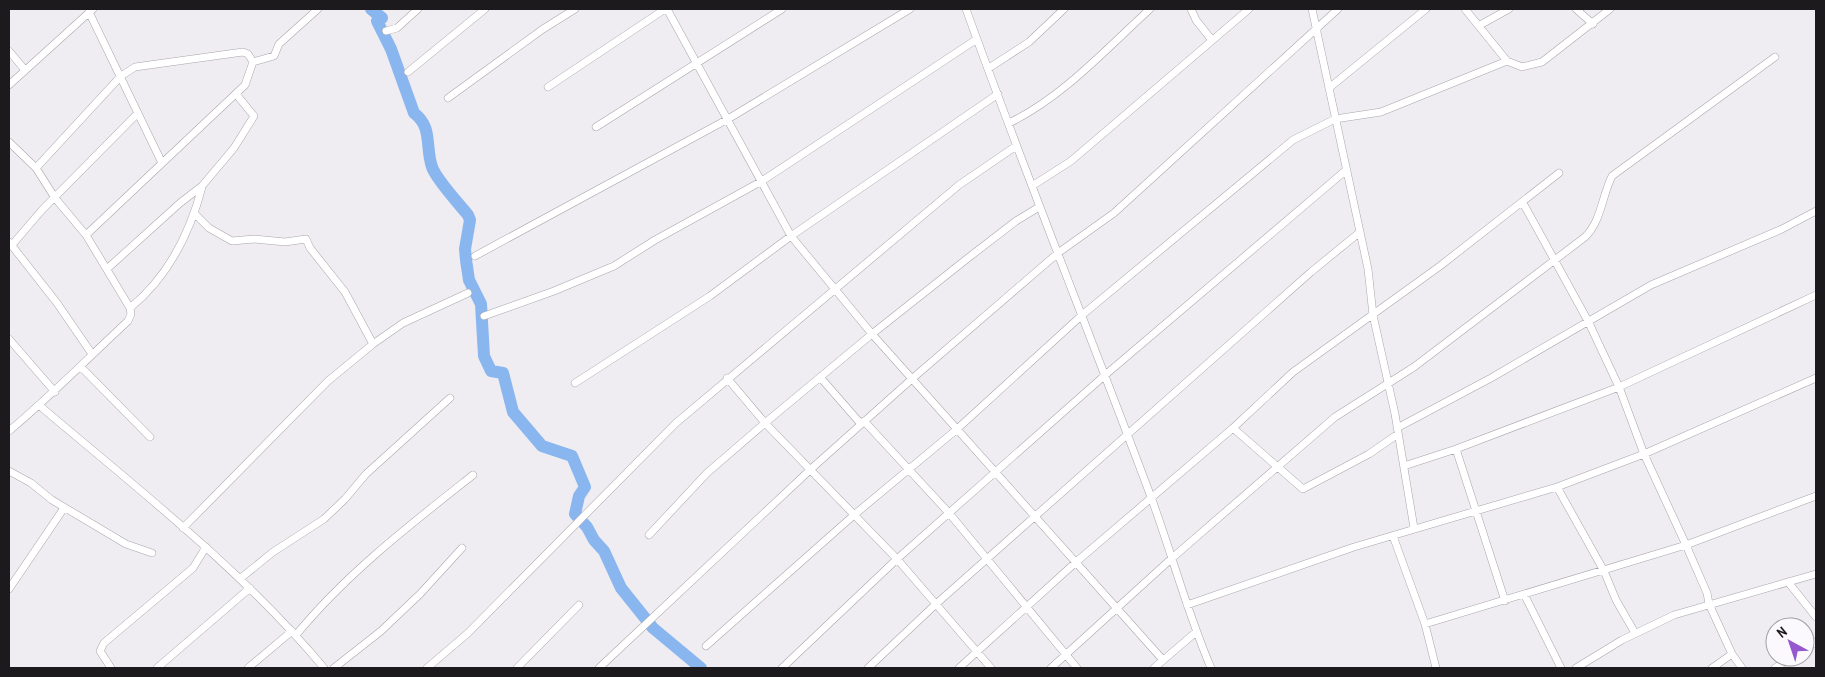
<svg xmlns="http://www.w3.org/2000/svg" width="1825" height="677" viewBox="0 0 1825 677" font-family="'Archivo Narrow',sans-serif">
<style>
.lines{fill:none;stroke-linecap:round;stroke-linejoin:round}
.river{stroke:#89b6ef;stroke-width:12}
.minor-casing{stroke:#a9a5ab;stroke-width:8}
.minor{stroke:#fff;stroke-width:7}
</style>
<rect width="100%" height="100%" fill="#efecf2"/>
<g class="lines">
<path class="river" d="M371,9L382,18L377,21L391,49L414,113C433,127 425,147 432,167C436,179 459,204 468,215L470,220L465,249L466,260L469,280L481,304L484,356L491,371L503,373L513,412L542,446L572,456L585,487L579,496L575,514L587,527L594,540L604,551L621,588L653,628L701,668"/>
<defs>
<path id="minor" d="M667,9L791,236L872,334L1163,660
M966,9C1025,173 1090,334 1151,497C1172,554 1187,612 1211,668
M1191,9L1196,20L1211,39
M1312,9L1368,269L1373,315L1395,414L1414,528
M1465,9L1507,61
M1576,9L1593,24
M89,12L162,163
M1480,25L1509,9
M386,31L397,28L418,9
M9,51L25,70
M989,68L1029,42L1064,9
M408,72L485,9
M9,85L93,9
M548,87L665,9
M1329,88L1426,9
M448,98L543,29L575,9
M1009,123C1063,97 1106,49 1150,9
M596,127L782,9
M9,142L36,168L55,198L86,235L130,308L131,314L128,321C88,358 51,396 9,431
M36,168L121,76L135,67L243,52L248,54L253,62L274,56L279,44L318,9
M1032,186L1071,161L1249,9
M1523,203L1588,321L1619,387L1644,454L1686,545L1707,593L1709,604L1732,654L1742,668
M195,214L209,228L232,241L254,239L285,242L306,239L310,248L345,292L373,344
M86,235L245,85L253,62
M9,242L57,303L92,354
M12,245L42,210L138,113
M475,256L728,119L910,9
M108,268L180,203L202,186L234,148L254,116L236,94
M130,308C168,277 190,233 202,187
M484,316L554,291L614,266L655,240L762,181L977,39
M9,339L55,392
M81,367L150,437
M820,377L861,424
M727,378L765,423L897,559L991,668
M575,383L710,296L791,236L998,94
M40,406C139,490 241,569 324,668
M864,421L949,513L1077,668
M1233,428L1303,489L1369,454L1398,434
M1397,428L1491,378L1651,285L1782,229L1816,211
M1456,449L1505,601
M1404,466L1456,449L1619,387L1816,295
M9,471L31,483L52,500L126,544L152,553
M1557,487L1604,571L1616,600L1635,633
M183,528L328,381L373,344L403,323L468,293
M649,535L707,473L765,423L872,334L968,258L1016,221L1039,207
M1393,536L1425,624L1436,668
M241,578L273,552L324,519L345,499L366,474L450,398
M1788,582L1816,617
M9,589L64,508
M1525,596L1561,668
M1187,605L1354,547L1557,487L1644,454L1816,378
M1425,624L1686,545L1816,496
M296,635C347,573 411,524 473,475
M706,646L854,515L956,430L1081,316L1293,140L1335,119L1381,112L1507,61L1522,67L1542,62L1610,9
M1805,649L1816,642
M111,668L100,651L104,643L193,568L206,547
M157,668L250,588
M248,668L292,631
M334,668L381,631L420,594L462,548
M427,668L468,633L676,423L959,185L1016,146
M517,668L579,605
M599,668L811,469L913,378L1058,253L1114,213L1338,9
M782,668L897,559L1104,376L1345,171
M868,668L936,604L1311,272L1360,232
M959,668L1075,563L1233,428L1293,372L1440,266L1559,173
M1051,668L1171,559L1335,417L1414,367L1585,237C1601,222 1602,196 1612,176L1775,57
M1154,668L1196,632
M1576,668L1622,640L1674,615L1816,574
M1712,668L1732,654
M1775,668L1792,657"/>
</defs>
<use href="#minor" class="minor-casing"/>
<use href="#minor" class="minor"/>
</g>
<rect width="1825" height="677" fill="none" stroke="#1c1a1d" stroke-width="20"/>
<g transform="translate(1790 642) rotate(320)"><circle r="24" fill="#fcf9fe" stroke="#a2a0a4"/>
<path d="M0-4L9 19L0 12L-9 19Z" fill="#9658cf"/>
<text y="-8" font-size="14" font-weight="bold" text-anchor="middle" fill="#1c1a1d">N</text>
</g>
</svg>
